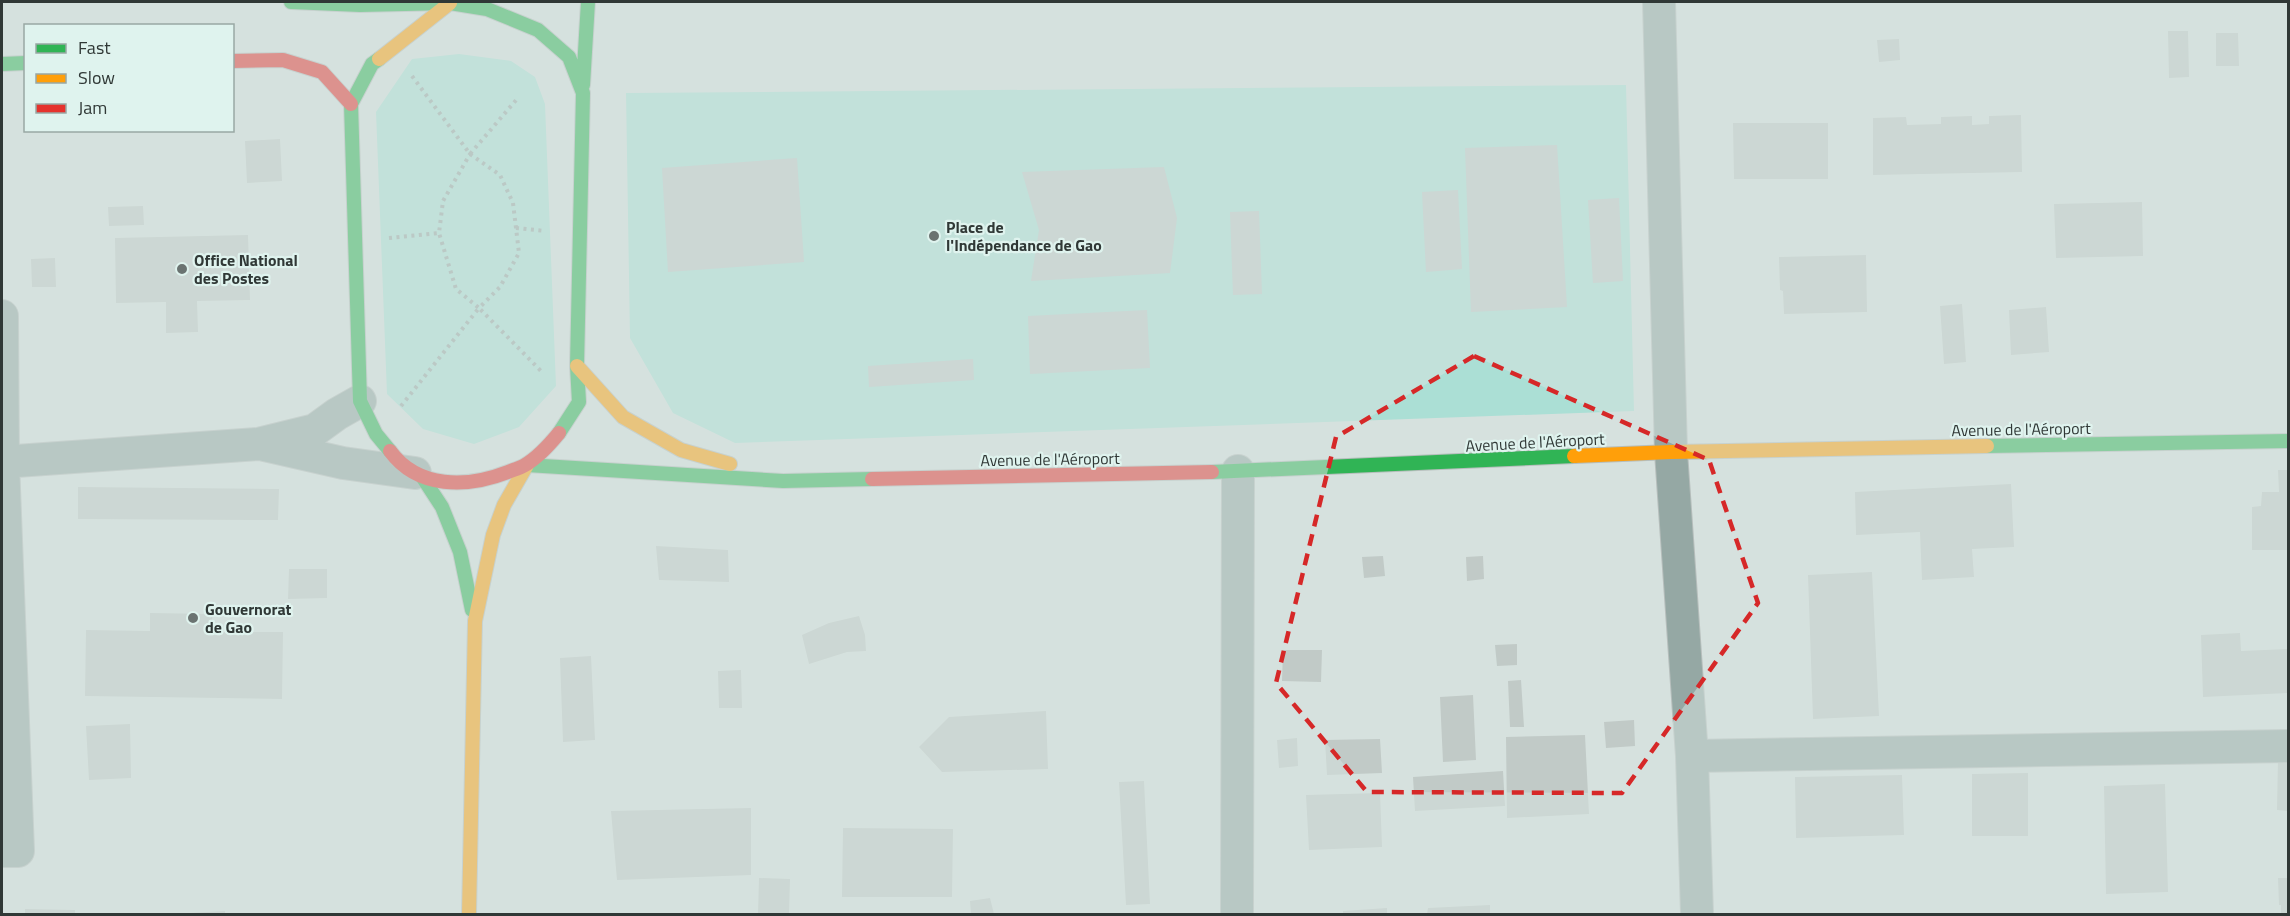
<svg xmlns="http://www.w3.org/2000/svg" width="2290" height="916" viewBox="0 0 2290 916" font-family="'Titillium Web',sans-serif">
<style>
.green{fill:#abdfd5}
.building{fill:#c1cac7}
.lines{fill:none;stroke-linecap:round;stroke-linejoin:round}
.street-casing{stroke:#b6bebc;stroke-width:34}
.fast-casing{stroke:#b6bebc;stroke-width:16}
.slow-casing{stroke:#b6bebc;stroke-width:16}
.jam-casing{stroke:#b6bebc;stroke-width:16}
.path{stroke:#9caaa7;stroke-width:4;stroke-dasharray:3 4.5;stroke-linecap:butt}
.street{stroke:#95a8a4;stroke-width:32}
.fast{stroke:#30b455;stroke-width:14}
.slow{stroke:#ff9f0a;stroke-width:14}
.jam{stroke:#e5322d;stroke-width:14}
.marked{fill:none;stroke:#d62828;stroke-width:4.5;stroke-dasharray:12 8;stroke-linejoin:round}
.poi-dot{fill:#6a7371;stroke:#dff3ee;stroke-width:2}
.labels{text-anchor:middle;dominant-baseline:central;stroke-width:4.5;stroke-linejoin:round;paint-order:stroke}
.poi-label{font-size:16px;font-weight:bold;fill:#303836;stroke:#dff3ee;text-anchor:start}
.street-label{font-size:16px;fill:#303836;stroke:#dff3ee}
</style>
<rect width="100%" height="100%" fill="#d6e1de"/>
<path class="green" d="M459,54L511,61L535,77L545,104L556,386L519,427L474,444L423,429L387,394L376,112L412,59Z
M1626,85L1634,411L735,443L673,413L630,338L626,93Z"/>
<path class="building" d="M2168,31H2188L2189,77L2169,78Z
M2216,33H2238L2239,66H2216Z
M1899,39L1900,60L1879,62L1877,40Z
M2021,115L2022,172L1873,175V118L1906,117L1907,125L1941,124V117L1972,116V125L1989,124V116Z
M1733,123H1828V179H1734Z
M280,139L282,181L247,183L245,141Z
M1557,145L1567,307L1471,312L1465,148Z
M797,158L804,262L668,272L662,168Z
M1164,167L1177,218L1170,273L1031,281L1039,230L1022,172Z
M1458,190L1462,269L1426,272L1422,192Z
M1619,198L1623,281L1593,283L1588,200Z
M2142,202L2143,256L2056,258L2054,204Z
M143,206L144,225L109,226L108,207Z
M1259,211L1262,294L1233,295L1230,212Z
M248,235L250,300L197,301L198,332L166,333V302L116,303L115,238Z
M1866,255L1867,312L1784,314L1783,291L1780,290L1779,257Z
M55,258L56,287H32L31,259Z
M1962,304L1966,362L1944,364L1940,306Z
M2046,307L2049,352L2011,355L2009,310Z
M1147,310L1150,368L1030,374L1028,316Z
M973,359L974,380L869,387L868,366Z
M2278,470H2288V550H2252V507L2261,506L2262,492H2279Z
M2011,484L2014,547L1972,549L1974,577L1922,580L1920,532L1856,535L1855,492Z
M78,487L279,489L278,520L78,519Z
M656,546L728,550L729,582L659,580Z
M1383,556L1385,576L1364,578L1362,557Z
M1483,556L1484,579L1467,581L1466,557Z
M289,569H327V598L288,599Z
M1872,572L1879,716L1813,719L1808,575Z
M150,613L212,614L213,632H283L282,699L85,696L86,630L150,631Z
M859,616L865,635L866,651L847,652L809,664L802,635L829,623Z
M2240,633L2241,651L2288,649V693L2203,697L2201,635Z
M1517,644V665L1497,666L1495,645Z
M1283,650H1322L1321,682L1282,681Z
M591,656L595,740L563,742L560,658Z
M741,670L742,708H719L718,671Z
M1521,680L1524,727H1510L1508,681Z
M1473,695L1476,760L1443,762L1440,697Z
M1046,711L1048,769L942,772L919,747L949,717Z
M1634,720L1635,746L1606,748L1604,722Z
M130,724L131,778L89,780L86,726Z
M1585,735L1589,814L1507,818L1506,737Z
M1297,738L1298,766L1279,768L1277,740Z
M1380,739L1382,773L1327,775L1325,740Z
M2278,758H2288V811L2277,810Z
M1503,771L1505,806L1415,811L1413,777Z
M2028,773V836H1972V774Z
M1902,775L1904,835L1796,838L1795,777Z
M1144,781L1150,904L1126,905L1119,782Z
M2165,784L2168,892L2106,894L2104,786Z
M1380,793L1382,847L1309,850L1306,795Z
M751,808V875L617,880L611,811Z
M843,828L953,829L952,897H842Z
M759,878L790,879L789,914H758Z
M2278,878H2288V914H2281V905H2279Z
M990,898L994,914H971L970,901Z
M1490,905V914H1427L1428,908Z
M1387,908V914H1343V911Z
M25,909L75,910V914H25Z
M225,911V914H190V913Z"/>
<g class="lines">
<defs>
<path id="street" d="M1659,2L1671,452L1692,756L1697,914
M2,316L3,462L18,851H2
M264,445L343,463L415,473
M2,462L258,444L315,430L337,414L360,401
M1692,756L2288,746
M1237,914L1238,471"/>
<path id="fast" d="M291,2L360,5L450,3
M450,3L487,9L538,30L569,57L583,93L577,366L579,402L559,433
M379,59L372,64L351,104L360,401L376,434L390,451
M2,64L26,63
M583,85L588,2
M1987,446L2288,441
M527,465L783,481L872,479
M1212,472L1574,456
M423,478L442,507L460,552L472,610"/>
<path id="slow" d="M379,59L450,3
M577,366L623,417L681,450L730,464
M1574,456L1671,452L1987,446
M469,914L475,621L493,535L504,505L527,465"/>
<path id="jam" d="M232,61L283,60L322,72L351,104
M390,451C418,489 467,488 508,472C513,470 520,468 525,465C537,458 550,444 559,433
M872,479L1212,472"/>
</defs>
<use href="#street" class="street-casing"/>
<use href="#fast" class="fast-casing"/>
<use href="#slow" class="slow-casing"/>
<use href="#jam" class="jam-casing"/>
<path class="path" d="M412,76L470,154L517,99
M470,154L500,175L513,203L519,253L500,287L479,308L456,289L439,233L443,201Z
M516,228L545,231
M389,238L439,233
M401,406L479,308L542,372"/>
<use href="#street" class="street"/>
<use href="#fast" class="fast"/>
<use href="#slow" class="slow"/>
<use href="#jam" class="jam"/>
</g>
<path d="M0 0H2290V916H0ZM1474,356L1709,460L1758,603L1622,793L1367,792L1276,683L1336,437Z" fill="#d6e1de" fill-opacity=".55" fill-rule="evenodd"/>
<path class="marked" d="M1474,356L1709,460L1758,603L1622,793L1367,792L1276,683L1336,437Z"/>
<g class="poi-dot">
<circle cx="934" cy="236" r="6"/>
<circle cx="182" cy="269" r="6"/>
<circle cx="193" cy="618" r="6"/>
</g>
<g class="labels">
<g class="poi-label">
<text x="946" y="227">Place de<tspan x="946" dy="18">l'Indépendance de Gao</tspan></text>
<text x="194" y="260">Office National<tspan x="194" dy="18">des Postes</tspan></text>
<text x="205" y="609">Gouvernorat<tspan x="205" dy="18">de Gao</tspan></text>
</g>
<g class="street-label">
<text transform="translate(2021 429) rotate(-1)">Avenue de l'Aéroport</text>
<text transform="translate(1535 442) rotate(-3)">Avenue de l'Aéroport</text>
<text transform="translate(1050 459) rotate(-1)">Avenue de l'Aéroport</text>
</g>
</g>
<rect width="2290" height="916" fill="none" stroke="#303836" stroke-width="6"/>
<rect x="24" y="24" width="210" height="108" fill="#dff3ee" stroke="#99a8a4" stroke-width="1.5"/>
<rect x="36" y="44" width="30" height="9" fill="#30b455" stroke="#99a8a4" stroke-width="1.5"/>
<text x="78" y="54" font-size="18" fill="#303836">Fast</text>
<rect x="36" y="74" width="30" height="9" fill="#ff9f0a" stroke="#99a8a4" stroke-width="1.5"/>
<text x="78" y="84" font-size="18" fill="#303836">Slow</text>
<rect x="36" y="104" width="30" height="9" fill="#e5322d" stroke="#99a8a4" stroke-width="1.5"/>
<text x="78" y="114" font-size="18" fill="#303836">Jam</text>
</svg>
